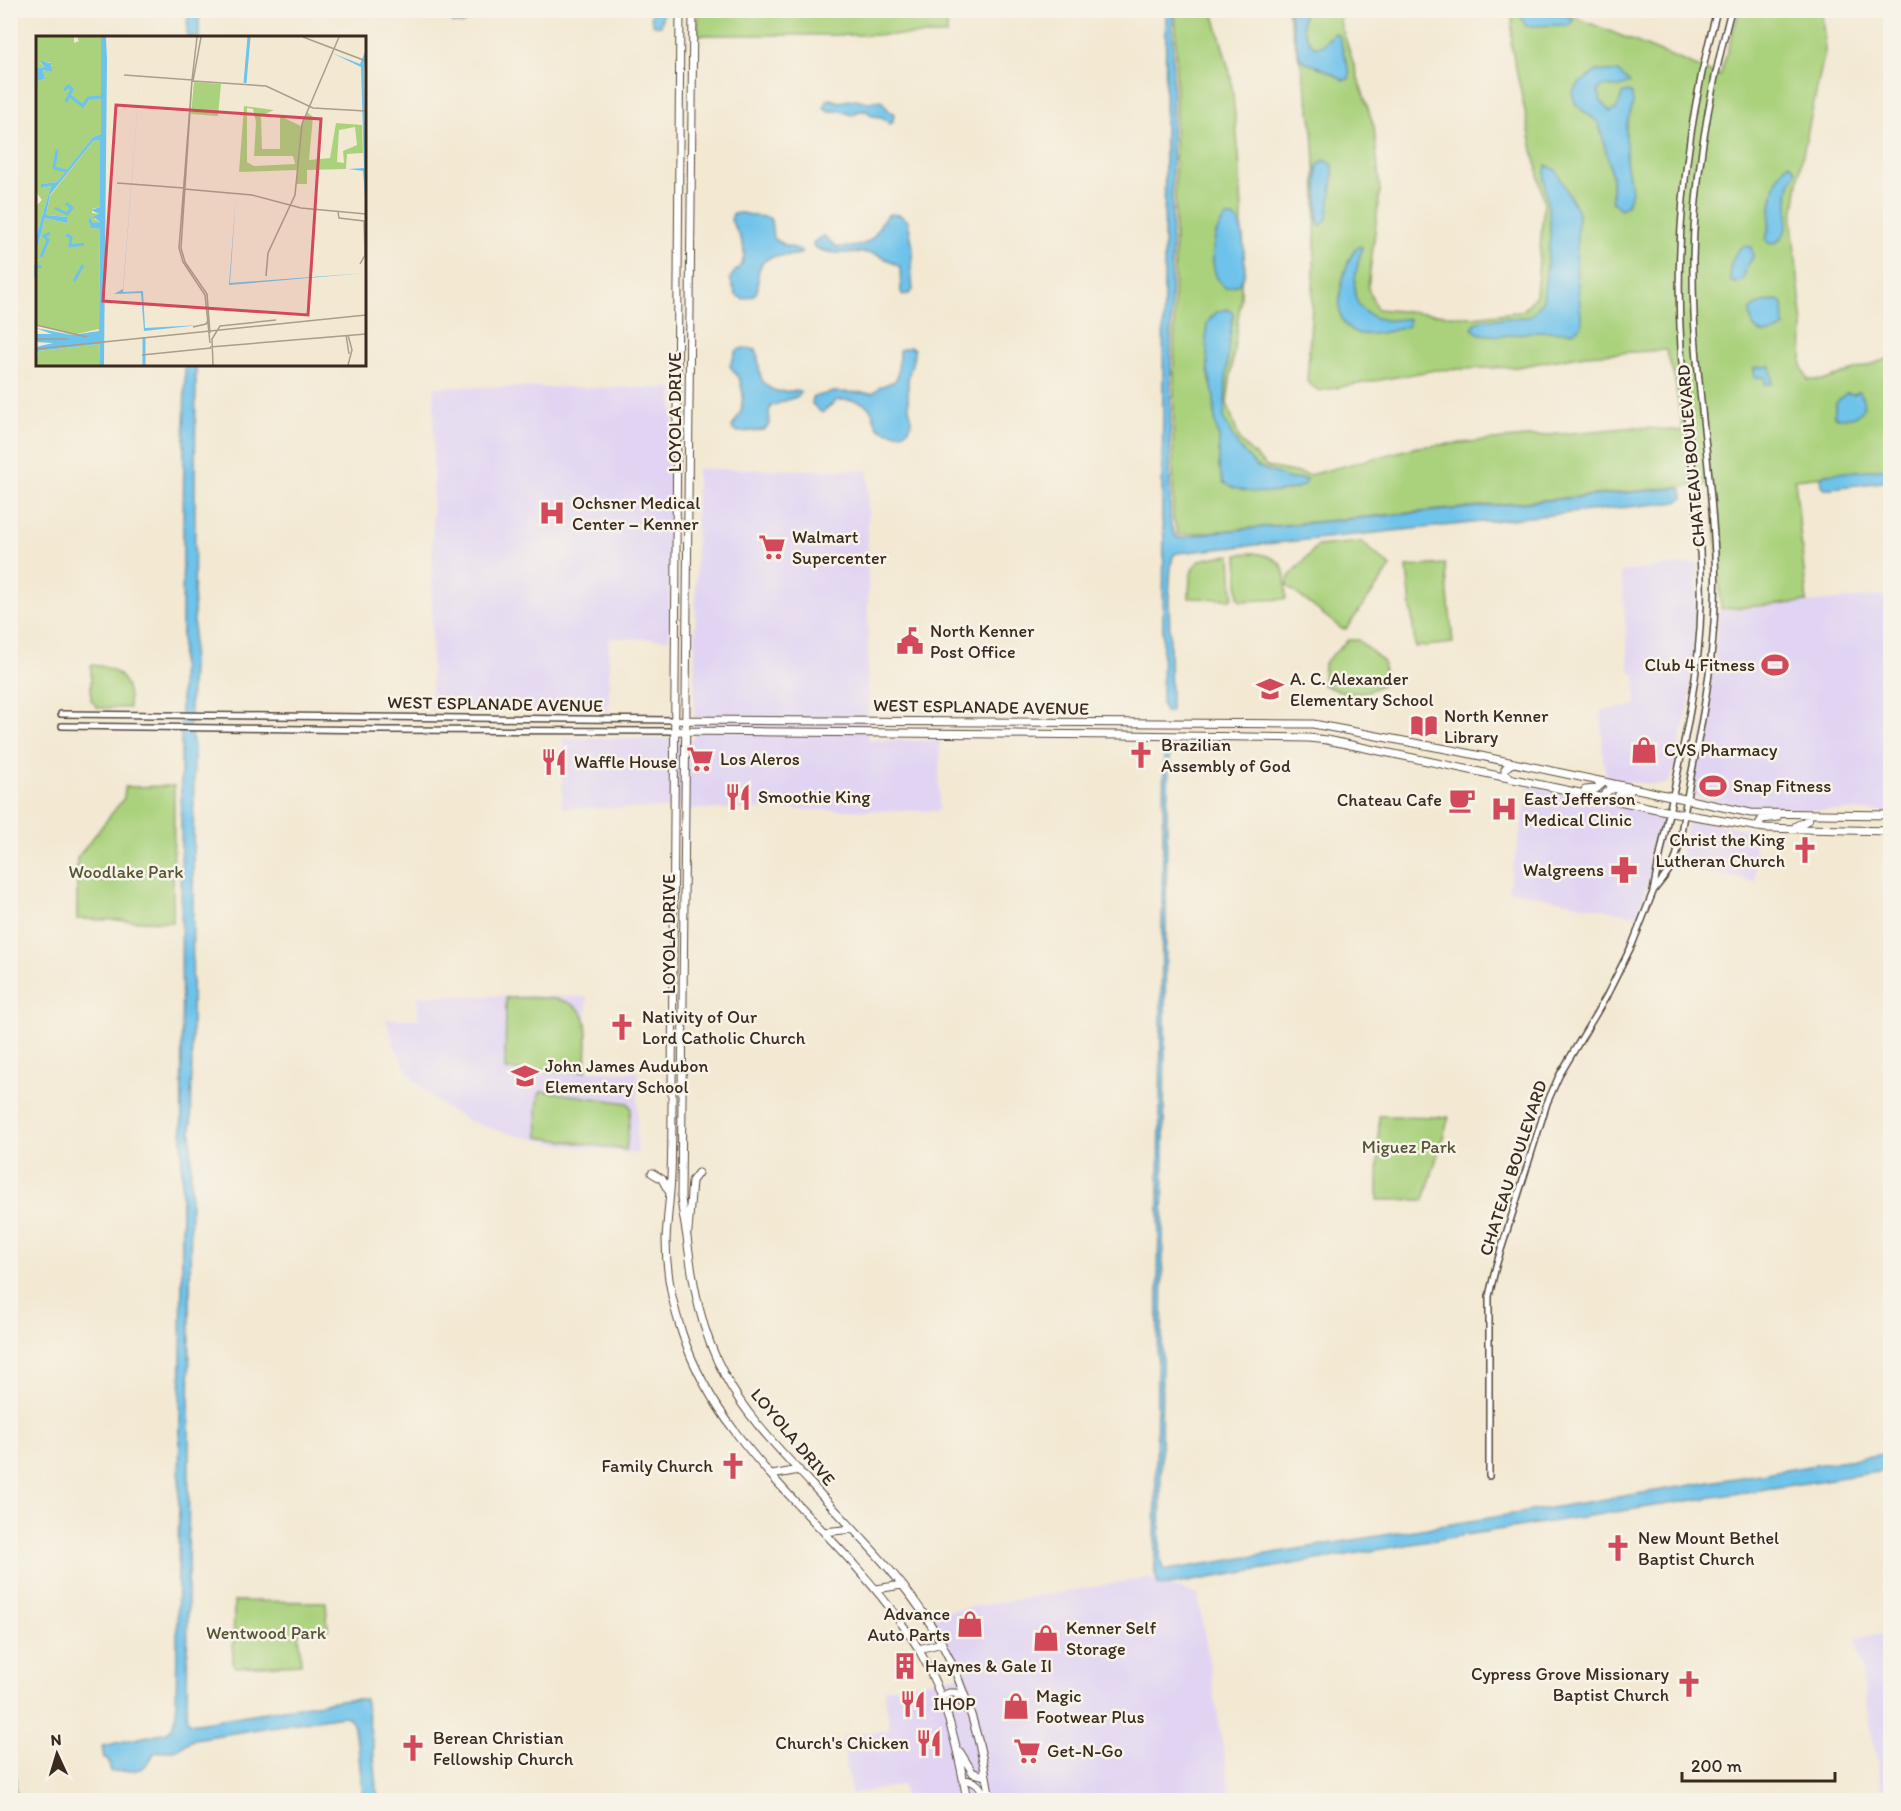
<svg xmlns="http://www.w3.org/2000/svg" width="1901" height="1811" viewBox="0 0 1901 1811" font-family="Itim,sans-serif">
<style>
.built{fill:#e1d4f3}
.green{fill:#aad27d;stroke:#727e4e;stroke-width:1.5}
.water{fill:#6ec3eb;stroke:#547684;stroke-width:1.5}
.lines{fill:none;stroke-linecap:round;stroke-linejoin:round}
.minor-casing{stroke:#574739;stroke-width:8}
.major-casing{stroke:#574739;stroke-width:9}
.minor{stroke:#fff;stroke-width:5}
.major{stroke:#fff;stroke-width:7}
.labels{text-anchor:middle;dominant-baseline:central;stroke-width:5;stroke-linejoin:round;paint-order:stroke}
.street-label{font-size:18px;fill:#3b2a1e;stroke:#f7f3e8}
.poi-label{font-size:18px;fill:#3b2a1e;stroke:#f7f3e8;text-anchor:start}
.park-label{font-size:18px;fill:#575436;stroke:#f7f3e8}
.inset-river{fill:none;stroke:#6ec3eb;stroke-width:3}
.inset-road{fill:none;stroke:#a99d8b;stroke-width:1.5}
.view{fill:#d1495b;fill-opacity:0.15;stroke:#d1495b;stroke-width:3}
.inset-edge{fill:none;stroke:#3b2a1e;stroke-width:3}
</style>
<rect width="100%" height="100%" fill="#f7f3e8"/>
<filter id="ink" filterUnits="userSpaceOnUse"><feTurbulence type="fractalNoise" baseFrequency=".0167" numOctaves="2"/><feDisplacementMap in="SourceGraphic" scale="12" xChannelSelector="R" yChannelSelector="G"/><feConvolveMatrix kernelMatrix="1 2 1 2 8 2 1 2 1" color-interpolation-filters="sRGB"/></filter>
<filter id="wash" filterUnits="userSpaceOnUse"><feTurbulence type="fractalNoise" baseFrequency=".008" numOctaves="4" result="noise"/><feDisplacementMap in="SourceGraphic" scale="24" xChannelSelector="R" yChannelSelector="G"/><feGaussianBlur stdDeviation="1.35" result="paint"/><feColorMatrix in="noise" values="0 0 0 0 0 0 0 0 0 0 0 0 0 0 0 0 0 1.4 0 .05"/><feComposite in="paint" operator="in"/></filter>
<g filter="url(#wash)">
<rect width="100%" height="100%" fill="#f3e9d3"/>
<path class="built" d="M434,387L673,388L669,639L609,638V711L431,709Z
M697,469L868,470V740L940,741L939,811L562,808L563,738L694,739Z
M1695,563L1698,565L1696,635L1689,703L1674,770L1669,782L1663,785L1607,780L1603,760L1601,710L1636,706L1635,676L1629,669L1621,572Z
M1890,595V812L1757,808L1696,797L1693,795L1692,792L1708,706L1719,611Z
M1530,786L1563,792L1661,816L1664,823L1658,851L1638,916L1508,890Z
M1689,819L1752,830L1755,845L1756,882L1678,867L1687,821Z
M418,995L587,997V1071L638,1072L637,1154L563,1145L514,1135L470,1122L439,1104L414,1080L405,1066L395,1047L386,1019H418Z
M1148,1578L1198,1595L1232,1800H905L903,1785L851,1794L842,1737L890,1729L884,1689L961,1675L947,1644L929,1614Z
M1890,1633V1787L1881,1789L1856,1638Z"/>
<path class="green" d="M698,11H947V35H698Z
M1176,11H1213L1231,77L1239,155L1242,211L1241,297L1227,403L1240,441L1267,467L1309,475L1417,447L1637,427L1683,431L1675,380L1666,350L1585,355L1517,367L1435,370L1319,391L1307,382C1312,303 1319,224 1314,145C1311,100 1298,54 1287,11H1342L1340,22L1374,127L1380,191L1368,288L1377,309L1473,317L1523,311L1536,295L1544,202L1511,45L1513,11H1560L1720,76L1739,11H1822L1825,51L1801,163L1792,223L1803,325L1802,367L1808,380H1825L1890,358V469L1795,479L1807,602L1721,609L1712,484L1178,535L1173,518Z
M1362,542L1391,567L1346,629H1342L1287,586L1289,577L1317,546Z
M1254,553C1287,558 1285,569 1286,599L1241,601L1238,597V554Z
M1231,555L1233,596L1231,599L1189,598C1190,559 1194,559 1231,555Z
M1445,564L1453,643L1415,647L1407,567Z
M1348,640H1358L1383,661L1386,682C1365,697 1346,695 1323,685L1324,663Z
M91,665C119,667 131,681 129,708H98L91,700Z
M174,786L173,922L77,919V858L124,798L125,787Z
M506,998C529,998 580,991 586,1023C588,1038 586,1056 586,1071L505,1070Z
M542,1091L628,1103L631,1108L626,1150L538,1137L537,1108L539,1094Z
M1379,1116L1449,1117L1424,1200H1378Z
M234,1601L326,1602L328,1630L299,1631L301,1664L235,1667L233,1663Z"/>
<path class="water" d="M188,11H199V37H187Z
M452,11H471L470,19L463,24L453,23L451,19Z
M652,11H663L661,26L653,25L651,17Z
M1173,11L1170,514L1171,526L1176,537L1181,538L1214,532L1676,488L1682,489L1683,498L1677,502L1177,553L1173,556L1171,565L1169,596L1171,710L1170,712H1165L1162,704L1164,537L1162,519L1166,11Z
M1289,11H1304C1300,23 1304,40 1316,47L1322,46L1334,33L1339,36L1350,74L1349,79L1343,80C1327,68 1317,68 1300,59Z
M1519,12L1558,11L1573,19L1572,22L1568,25L1526,26Z
M1597,71L1618,72L1630,83L1620,87L1603,86L1598,90L1601,101L1610,112L1617,109L1622,94L1628,92L1632,94L1633,104L1626,127V161L1632,191L1627,205L1621,209L1612,202V175L1599,123L1576,105L1572,93L1580,83Z
M830,99L839,102L856,99L868,102L881,100L889,111L894,113L893,122L890,124L882,117L872,116L867,111H859L852,115L840,111H828L824,107L826,101Z
M1325,160L1333,165C1334,172 1329,213 1327,219C1325,223 1323,224 1320,226L1318,221L1317,168L1320,163Z
M1790,163L1796,171C1795,177 1790,181 1789,188C1786,205 1794,235 1773,244L1768,243L1766,239C1773,217 1768,177 1790,163Z
M1546,165L1556,170L1578,212L1576,267L1582,325L1573,332L1539,331L1501,336L1480,334L1472,329L1475,323L1487,319L1529,317L1536,310L1543,301L1550,236V220L1544,179Z
M741,213L769,218L771,220L773,238L784,245L800,250L802,253C790,259 771,250 761,265C752,280 768,295 743,299L736,295L730,279C733,272 739,269 742,263C749,247 737,233 731,220L733,214Z
M890,214L900,215L908,221L913,248L911,269L913,290L909,294L902,295L901,291L900,267C892,262 880,254 870,253C850,251 831,257 813,246L814,242L824,236L837,247C851,248 868,247 876,233C880,225 882,219 890,214Z
M1226,217H1233L1239,222L1243,236L1245,269L1244,276L1239,284L1226,288C1206,277 1211,230 1226,217Z
M1360,246L1362,247L1361,251C1354,280 1344,313 1385,320C1394,321 1401,318 1409,319L1408,326C1397,330 1368,337 1357,333C1350,331 1343,324 1341,317C1336,301 1345,255 1360,246Z
M1744,246L1751,247L1753,257L1746,268L1743,281L1735,283L1731,281C1727,271 1733,251 1744,246Z
M1776,300L1782,302L1783,305L1784,327C1766,340 1751,334 1750,311L1756,305Z
M1226,309L1232,311L1233,315L1228,351L1224,420L1239,447L1256,466L1290,479H1306L1304,485C1284,495 1241,496 1223,482L1219,467V439L1215,422L1214,396L1208,371L1206,335L1207,323L1211,318L1217,312Z
M910,347L914,349C915,363 907,371 908,385C908,392 908,400 909,408C912,420 915,434 895,433C890,432 882,431 878,427C871,418 877,409 860,402C853,399 844,400 837,400L822,413L812,404L813,397L833,392L873,393L880,387L895,381L898,375L899,350Z
M743,348L756,350C762,367 754,384 777,391C785,393 794,389 801,392L799,396L771,406L769,412L770,423L764,430L741,432L734,431L732,427L741,412L743,394L740,380L730,366L736,351Z
M185,365H196L194,624L190,707V731L194,746L187,1718L190,1723H197L347,1699H365L373,1747L378,1800H363L358,1745C353,1736 357,1725 348,1717L342,1716L194,1739L177,1749L154,1753C144,1775 133,1770 111,1772L108,1759H104L102,1746L167,1732L172,1727L176,1717L182,1274L181,707Z
M1771,366L1772,384H1765V377H1754V368Z
M1858,392H1860C1871,415 1855,418 1837,418L1834,415L1836,403L1846,393L1854,394Z
M1890,468V481L1831,488H1824L1822,485L1821,478L1825,474Z
M1166,746L1170,748L1167,807L1160,1557L1164,1569L1168,1570L1890,1453V1470L1465,1535L1162,1586L1158,1584L1155,1572L1164,748Z
M11,1735L12,1758L15,1771L16,1800H11Z"/>
</g>
<g filter="url(#ink)">
<g class="lines">
<defs>
<path id="minor" d="M61,714L675,720
M62,726L383,730L675,731
M1654,890C1661,881 1670,871 1675,860C1680,846 1681,830 1684,816C1686,801 1689,786 1692,771C1707,700 1718,628 1715,555C1711,461 1693,369 1693,275C1692,185 1708,97 1731,10
M1489,1476V1296L1496,1266L1547,1103L1559,1076L1606,997L1632,945L1653,892C1670,796 1699,703 1701,605C1703,519 1686,434 1681,348C1674,233 1687,121 1717,10"/>
<path id="major" d="M680,10L672,1090C672,1119 672,1148 671,1177C670,1198 667,1219 666,1240C666,1272 672,1303 682,1333C720,1450 830,1523 899,1620C906,1630 914,1640 919,1650C946,1697 958,1748 967,1800
M693,10L681,1197C682,1210 685,1224 687,1237C693,1286 701,1332 725,1376C747,1418 782,1452 813,1486C854,1531 899,1574 931,1625C964,1678 981,1739 990,1800
M675,720L1313,724L1457,751L1751,813L1890,815
M675,731L1123,735L1309,738L1327,740L1671,812L1765,828L1890,831
M1512,779L1505,774V769L1509,765L1514,763
M1585,790L1596,789L1604,782
M1602,797L1609,790L1621,787
M1616,800L1621,791H1630
M1796,826L1808,820L1810,814
M1757,827L1762,819L1777,817
M652,1173L662,1179L668,1190
M688,1231L692,1181L698,1173
M772,1475L799,1470
M824,1532L853,1529
M876,1589L902,1585
M919,1649L942,1643
M941,1697L949,1693H956L966,1709
M960,1752L973,1773L986,1776
M963,1780C977,1780 982,1788 985,1800"/>
</defs>
<use href="#minor" class="minor-casing"/>
<use href="#major" class="major-casing"/>
<use href="#minor" class="minor"/>
<use href="#major" class="major"/>
</g>
</g>
<defs>
<symbol id="hospital-bare" viewBox="-9 -9 18 18"><path d="M-5-5h3v3.5h4V-5h3V5h-3V1.5h-4V5h-3Z" fill="#d1495b" stroke="#f7f3e8" stroke-width="2.5" paint-order="stroke"/></symbol>
<symbol id="supermarket-bare" viewBox="-9 -9 18 18"><path d="M-6-5.5h2.5l.6 2H6L4.5 2H-2.5L-4.4-4H-6ZM-1.5 3.2a1.3 1.3 0 1 0 .1 0ZM3 3.2a1.3 1.3 0 1 0 .1 0Z" fill="#d1495b" stroke="#f7f3e8" stroke-width="2.5" paint-order="stroke"/></symbol>
<symbol id="civic-bare" viewBox="-9 -9 18 18"><path d="M-.6-6.5H3V-4.5H.6V-3L4-1V1h2V6H-6V1h2V-1L-.6-3ZM-1.2 2.5V6h2.4V2.5Z" fill="#d1495b" stroke="#f7f3e8" stroke-width="2.5" paint-order="stroke"/></symbol>
<symbol id="stadium-bare" viewBox="-9 -9 18 18"><path d="M0-5a6.5 5 0 1 0 0 10a6.5 5 0 1 0 0-10ZM-3.5-1.8h7v3.6h-7Z" fill="#d1495b" stroke="#f7f3e8" stroke-width="2.5" paint-order="stroke"/></symbol>
<symbol id="school-bare" viewBox="-9 -9 18 18"><path d="M0-5L7-2L0 1L-7-2ZM-4 1L0 2.5L4 1V4Q0 6-4 4Z" fill="#d1495b" stroke="#f7f3e8" stroke-width="2.5" paint-order="stroke"/></symbol>
<symbol id="library-bare" viewBox="-9 -9 18 18"><path d="M-6-4Q-3-5.5-.7-3.5V5Q-3 3-6 4ZM6-4Q3-5.5 .7-3.5V5Q3 3 6 4Z" fill="#d1495b" stroke="#f7f3e8" stroke-width="2.5" paint-order="stroke"/></symbol>
<symbol id="shop-bare" viewBox="-9 -9 18 18"><path d="M-5-2.5h2.3a2.7 3.5 0 0 1 5.4 0H5L5.5 6h-11ZM-1.5-2.5h3a1.5 2.3 0 0 0-3 0Z" fill="#d1495b" stroke="#f7f3e8" stroke-width="2.5" paint-order="stroke"/></symbol>
<symbol id="church-bare" viewBox="-9 -9 18 18"><path d="M-1.2-6h2.4v3.5h3.3v2.4h-3.3V6h-2.4V-.1h-3.3v-2.4h3.3Z" fill="#d1495b" stroke="#f7f3e8" stroke-width="2.5" paint-order="stroke"/></symbol>
<symbol id="restaurant-bare" viewBox="-9 -9 18 18"><path d="M-5-6h1v4h1v-4h1v4h1v-4h1v5L-1.5 .5V6h-2V.5L-5-1ZM5-6V6H3V1.5H1.5Q1.5-4 5-6Z" fill="#d1495b" stroke="#f7f3e8" stroke-width="2.5" paint-order="stroke"/></symbol>
<symbol id="cafe-bare" viewBox="-9 -9 18 18"><path d="M-5.5-4.5H6V0H3Q3 3.5 0 3.5H-2.5Q-5.5 3.5-5.5 0ZM3-3.2v2h1.7v-2ZM-6 4.5H4V6H-6Z" fill="#d1495b" stroke="#f7f3e8" stroke-width="2.5" paint-order="stroke"/></symbol>
<symbol id="pharmacy-bare" viewBox="-9 -9 18 18"><path d="M-2-6h4v4h4v4h-4v4h-4v-4h-4v-4h4Z" fill="#d1495b" stroke="#f7f3e8" stroke-width="2.5" paint-order="stroke"/></symbol>
<symbol id="building-bare" viewBox="-9 -9 18 18"><path d="M-4-6H4V6H1V3H-1V6H-4ZM-2.5-4.3h1.7v1.8h-1.7ZM.8-4.3h1.7v1.8H.8ZM-2.5-1h1.7V.8h-1.7ZM.8-1h1.7V.8H.8Z" fill="#d1495b" stroke="#f7f3e8" stroke-width="2.5" paint-order="stroke"/></symbol>
</defs>
<g fill-rule="evenodd">
<use href="#hospital-bare" x="533" y="494" width="38" height="38"/>
<use href="#supermarket-bare" x="753" y="528" width="38" height="38"/>
<use href="#civic-bare" x="891" y="622" width="38" height="38"/>
<use href="#stadium-bare" x="1756" y="646" width="38" height="38"/>
<use href="#school-bare" x="1251" y="670" width="38" height="38"/>
<use href="#library-bare" x="1405" y="707" width="38" height="38"/>
<use href="#shop-bare" x="1625" y="731" width="38" height="38"/>
<use href="#church-bare" x="1122" y="736" width="38" height="38"/>
<use href="#supermarket-bare" x="681" y="740" width="38" height="38"/>
<use href="#restaurant-bare" x="535" y="743" width="38" height="38"/>
<use href="#stadium-bare" x="1694" y="767" width="38" height="38"/>
<use href="#restaurant-bare" x="719" y="778" width="38" height="38"/>
<use href="#cafe-bare" x="1443" y="781" width="38" height="38"/>
<use href="#hospital-bare" x="1485" y="790" width="38" height="38"/>
<use href="#church-bare" x="1786" y="831" width="38" height="38"/>
<use href="#pharmacy-bare" x="1605" y="851" width="38" height="38"/>
<use href="#church-bare" x="603" y="1008" width="38" height="38"/>
<use href="#school-bare" x="506" y="1057" width="38" height="38"/>
<use href="#church-bare" x="714" y="1447" width="38" height="38"/>
<use href="#church-bare" x="1599" y="1529" width="38" height="38"/>
<use href="#shop-bare" x="951" y="1605" width="38" height="38"/>
<use href="#shop-bare" x="1027" y="1619" width="38" height="38"/>
<use href="#building-bare" x="886" y="1647" width="38" height="38"/>
<use href="#church-bare" x="1670" y="1665" width="38" height="38"/>
<use href="#restaurant-bare" x="894" y="1685" width="38" height="38"/>
<use href="#shop-bare" x="997" y="1687" width="38" height="38"/>
<use href="#restaurant-bare" x="910" y="1724" width="38" height="38"/>
<use href="#church-bare" x="394" y="1729" width="38" height="38"/>
<use href="#supermarket-bare" x="1008" y="1732" width="38" height="38"/>
</g>
<g class="labels">
<g class="street-label">
<text transform="translate(675 412) rotate(-90)">LOYOLA DRIVE</text>
<text transform="translate(1691 456) rotate(-95)">CHATEAU BOULEVARD</text>
<text transform="translate(495 704) rotate(1)">WEST ESPLANADE AVENUE</text>
<text transform="translate(981 707) rotate(1)">WEST ESPLANADE AVENUE</text>
<text transform="translate(669 934) rotate(-90)">LOYOLA DRIVE</text>
<text transform="translate(1513 1168) rotate(-72)">CHATEAU BOULEVARD</text>
<text transform="translate(793 1437) rotate(50)">LOYOLA DRIVE</text>
</g>
<g class="poi-label">
<text x="572" y="503">Ochsner Medical<tspan x="572" dy="21">Center – Kenner</tspan></text>
<text x="792" y="537">Walmart<tspan x="792" dy="21">Supercenter</tspan></text>
<text x="930" y="631">North Kenner<tspan x="930" dy="21">Post Office</tspan></text>
<text x="1755" y="665" text-anchor="end">Club 4 Fitness</text>
<text x="1290" y="679">A. C. Alexander<tspan x="1290" dy="21">Elementary School</tspan></text>
<text x="1444" y="716">North Kenner<tspan x="1444" dy="21">Library</tspan></text>
<text x="1161" y="745">Brazilian<tspan x="1161" dy="21">Assembly of God</tspan></text>
<text x="1664" y="750">CVS Pharmacy</text>
<text x="720" y="759">Los Aleros</text>
<text x="574" y="762">Waffle House</text>
<text x="1733" y="786">Snap Fitness</text>
<text x="758" y="797">Smoothie King</text>
<text x="1524" y="799">East Jefferson<tspan x="1524" dy="21">Medical Clinic</tspan></text>
<text x="1442" y="800" text-anchor="end">Chateau Cafe</text>
<text x="1785" y="840" text-anchor="end">Christ the King<tspan x="1785" dy="21">Lutheran Church</tspan></text>
<text x="1604" y="870" text-anchor="end">Walgreens</text>
<text x="642" y="1017">Nativity of Our<tspan x="642" dy="21">Lord Catholic Church</tspan></text>
<text x="545" y="1066">John James Audubon<tspan x="545" dy="21">Elementary School</tspan></text>
<text x="713" y="1466" text-anchor="end">Family Church</text>
<text x="1638" y="1538">New Mount Bethel<tspan x="1638" dy="21">Baptist Church</tspan></text>
<text x="950" y="1614" text-anchor="end">Advance<tspan x="950" dy="21">Auto Parts</tspan></text>
<text x="1066" y="1628">Kenner Self<tspan x="1066" dy="21">Storage</tspan></text>
<text x="925" y="1666">Haynes &amp; Gale II</text>
<text x="1669" y="1674" text-anchor="end">Cypress Grove Missionary<tspan x="1669" dy="21">Baptist Church</tspan></text>
<text x="1036" y="1696">Magic<tspan x="1036" dy="21">Footwear Plus</tspan></text>
<text x="933" y="1704">IHOP</text>
<text x="433" y="1738">Berean Christian<tspan x="433" dy="21">Fellowship Church</tspan></text>
<text x="909" y="1743" text-anchor="end">Church's Chicken</text>
<text x="1047" y="1751">Get-N-Go</text>
</g>
<g class="park-label">
<text x="126" y="872">Woodlake Park</text>
<text x="1409" y="1147">Miguez Park</text>
<text x="266" y="1633">Wentwood Park</text>
</g>
</g>
<g transform="translate(36 36)">
<rect width="330" height="330" fill="#f3e9d3"/>
<path d="M0,1H38V7L43,5L41,1H65V98L57,101L21,146L6,148L5,152L15,150L0,201V170L6,164L0,156V53L1,45L9,43L7,34L16,36L10,33L16,30L14,26H3L9,31L0,32ZM158,46L185,48L182,80L155,78ZM208,70L238,74L225,80L226,113H244V80L265,90L271,76L277,81L273,124L294,122L300,87L326,89L327,117L311,118L310,133L271,134V148H261V134L203,136ZM211,72L217,73L220,86L218,120H257L259,128L218,130L211,126ZM319,91L321,109L307,115L308,127L301,126L303,94ZM64,104V171L56,173V177L63,178L58,183L64,186L57,188L54,181L52,184L55,192L64,193L63,293L36,299L0,288V225L4,224H0V218L9,182L31,187V181L10,179L14,160L57,105ZM64,308L63,329H0L2,315Z" fill="#aad27d" fill-rule="evenodd"/>
<path d="M65,1H70L71,24L68,329H63L64,308L2,315L0,319V311L17,307L0,306V298H16L0,292L36,299L63,295L64,193L55,192L52,184L54,181L57,187L64,186L57,181L63,178L55,174L64,171V104L57,105L14,159L10,179L31,181V187L9,182L0,218V201L15,150L5,152V148L21,146L57,101L65,98ZM107,1L87,256L107,255L109,292L164,289L108,295L105,257L78,258L87,253ZM330,13L328,36L330,174L327,135L312,133L328,132L325,31L296,17L324,28ZM3,25L15,27L16,36L7,34L9,43L1,45L2,50L0,53V32L9,31ZM200,159L194,247L330,237L193,249Z" fill="#6ec3eb"/>
<path class="inset-river" d="M209,47L213,1M28,54L33,50L36,53L30,66M34,60L47,70L52,62L65,61M21,114L18,132L30,135M19,172L31,178L36,172L30,167M30,199L35,201L34,210L48,208M5,221L12,204L8,200L14,197M0,242V230L6,231M38,245L47,229M108,301V329"/>
<path class="inset-road" d="M165,1L157,45L230,50L277,72L330,75M267,1L330,25M88,39L156,44L161,1M81,147L148,152M148,153L216,159L265,172L330,178M302,176L303,182L328,185L329,219L324,228M230,240L232,217L259,159L266,88L303,1M0,289L51,301M157,291L170,288L173,283M310,299L313,318M0,303H32M174,307L169,259L147,226L143,212L156,44L145,212L149,226L171,258L174,297M174,311L330,298M0,313L330,279M106,319L175,312M177,329L176,303L184,290L240,284M312,329L316,314L312,299"/>
<path class="view" d="M80,69L285,83L272,279L67,265Z"/>
<rect width="330" height="330" class="inset-edge"/>
</g>
<rect width="1901" height="1811" fill="none" stroke="#f7f3e8" stroke-width="36"/>
<g transform="translate(57 1754) rotate(356)" stroke="#f7f3e8" stroke-width="4.5" paint-order="stroke">
<path d="M0-4.5L10 22L0 15L-10 22Z" fill="#3b2a1e"/>
<text y="-9" font-size="16" font-weight="bold" text-anchor="middle" fill="#3b2a1e">N</text>
</g>
<path d="M1682 1772v9h153v-9" fill="none" stroke="#3b2a1e" stroke-width="3"/>
<text x="1691" y="1772" font-size="18" fill="#3b2a1e" stroke="#f7f3e8" stroke-width="4.5" paint-order="stroke">200 m</text>
</svg>
